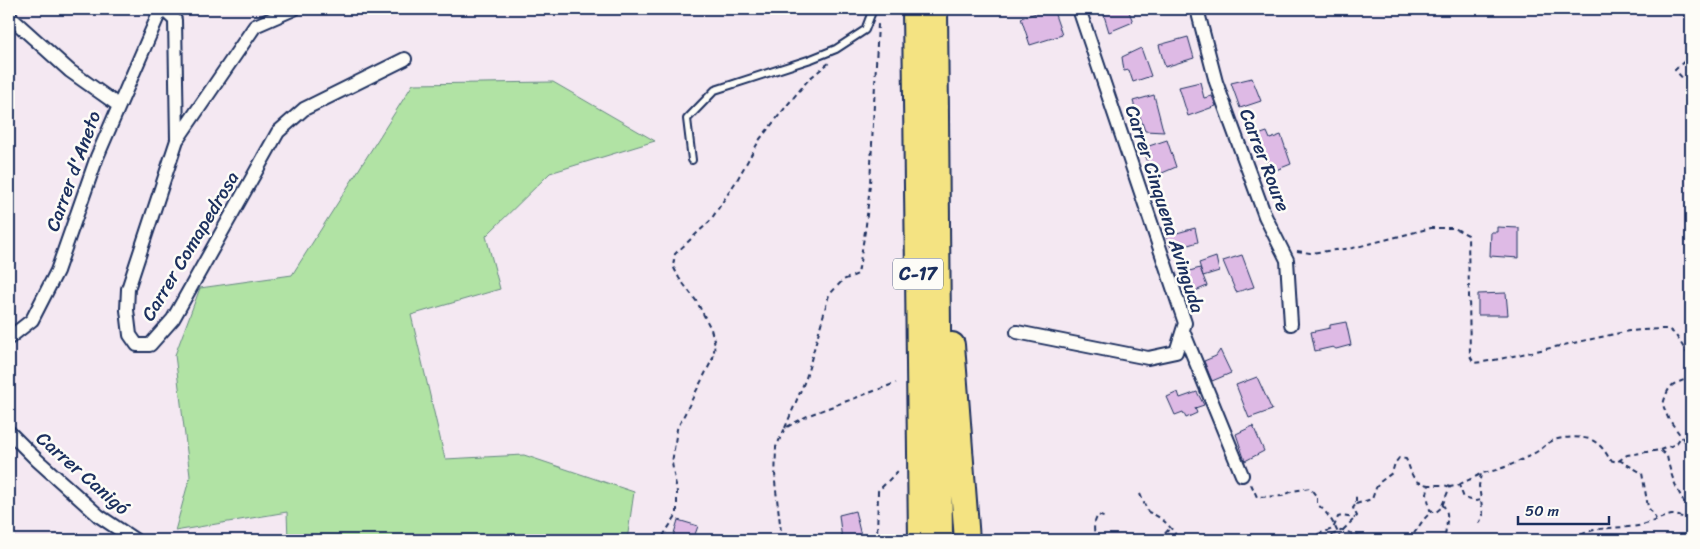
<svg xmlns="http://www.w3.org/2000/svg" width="1700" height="549" viewBox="0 0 1700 549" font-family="Sriracha,sans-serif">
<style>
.green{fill:#b1e3a4;stroke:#668981}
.building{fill:#debae5;stroke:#1b2f5e}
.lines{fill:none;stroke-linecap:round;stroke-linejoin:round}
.lane-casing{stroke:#1b2f5e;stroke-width:10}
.street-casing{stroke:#1b2f5e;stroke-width:16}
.highway-casing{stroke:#1b2f5e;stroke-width:28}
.path{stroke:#1b2f5e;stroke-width:2;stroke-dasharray:5 4;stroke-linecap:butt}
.lane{stroke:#fdfcf7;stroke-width:6}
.street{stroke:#fdfcf7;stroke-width:12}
.highway{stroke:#f4e382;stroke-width:24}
.labels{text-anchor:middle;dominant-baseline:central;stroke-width:5;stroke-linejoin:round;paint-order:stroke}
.shield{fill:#fdfcf7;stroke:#5f6c8c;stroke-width:1}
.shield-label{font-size:18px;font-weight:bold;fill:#1b2f5e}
.street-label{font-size:19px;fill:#1b2f5e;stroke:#fdfcf7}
</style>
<rect width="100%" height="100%" fill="#f4e8f2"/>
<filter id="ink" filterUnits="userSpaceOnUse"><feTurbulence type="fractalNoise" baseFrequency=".02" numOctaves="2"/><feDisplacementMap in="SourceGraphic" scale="10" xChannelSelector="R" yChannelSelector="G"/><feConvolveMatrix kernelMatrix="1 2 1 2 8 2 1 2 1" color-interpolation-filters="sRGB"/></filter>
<g filter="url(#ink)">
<path class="green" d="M553,82L655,141L550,173L486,236L500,289L411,315L445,459L524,455L634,492L627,540H288L287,512L175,531L190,476L175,355L200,288L292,275L413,84Z"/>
<path class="building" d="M1048,9H1053L1062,35L1030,45L1021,18Z
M1102,9H1128L1133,22L1109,32Z
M1188,37L1194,58L1165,67L1159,45Z
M1141,48L1151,76L1133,82L1129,70L1124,71L1122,57Z
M1252,78L1261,101L1240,108L1231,83Z
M1200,82L1204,98L1212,96L1216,106L1188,116L1179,87Z
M1154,95L1162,126L1164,132L1145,131L1139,114L1137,115L1133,101Z
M1267,132L1270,139L1281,135L1291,164L1271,172L1258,135Z
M1167,140L1176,167L1153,177L1143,148Z
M1497,227L1519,228V258L1490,256L1491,232H1497Z
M1195,228L1198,242L1172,250L1166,236Z
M1242,255L1254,287L1236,292L1223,261Z
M1216,257L1219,271L1203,276L1199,263Z
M1200,268L1207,286L1186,295L1179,274Z
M1506,293L1508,315H1478V294Z
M1346,322L1351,345L1336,349L1333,347L1315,351L1311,332L1330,328V325Z
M1220,350L1231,373L1212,381L1204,361L1216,356Z
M1257,377L1272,410L1249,418L1236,385Z
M1178,392L1180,398L1197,392L1204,405L1195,408L1197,413L1186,418L1183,412L1175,415L1167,397Z
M1253,426L1264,451L1245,461L1236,434Z
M855,511L862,540H842L839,515Z
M678,520L698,526L693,540H672Z"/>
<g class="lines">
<defs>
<path id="lane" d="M692,160L687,119L715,90L811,59L836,49L865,30L873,9"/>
<path id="street" d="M163,9L175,20L177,140L128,289L127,310L130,335L137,345H150L173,319L278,132L304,109L405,59
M1197,9L1216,82L1265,216L1287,260L1291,324
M9,16L70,71L118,105
M177,140L255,26L294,9
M1183,331L1242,475
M1017,332L1148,358L1176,352L1185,323L1079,9
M9,338L32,320L57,271L97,157L161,9
M9,432L37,460L99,516L135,540"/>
<path id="highway" d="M915,9L921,540
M935,9L940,540
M952,345L967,540"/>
</defs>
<use href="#lane" class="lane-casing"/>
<use href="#street" class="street-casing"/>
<use href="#highway" class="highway-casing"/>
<path class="path" d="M1691,55L1675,70L1691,87
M1297,251L1310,253L1353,248L1431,228H1454L1468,235L1470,356L1474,363L1490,361L1629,331L1659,329H1668L1675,334L1691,359
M1691,375C1684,381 1684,380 1676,383C1668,386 1665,397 1663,405L1668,418L1691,450
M785,428L806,378L829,295L843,280L858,274L866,225L870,184L878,24
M1660,450L1676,444L1681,437
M1619,460L1642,473L1648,507L1656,519
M1251,484L1257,497L1282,496L1293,491L1310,488L1317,497V504C1331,516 1334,524 1341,540
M1459,485C1466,480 1474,479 1481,473
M1450,487L1444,485H1429L1427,494L1430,510L1436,512L1441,508L1450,487L1459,485L1464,498L1475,501L1481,500L1479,486L1481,473C1500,471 1521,461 1538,451C1543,448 1548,442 1554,440C1563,437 1583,436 1592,440C1600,444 1606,452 1610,460L1617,462L1627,455L1660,450L1667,456C1670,473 1675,486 1684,502H1691
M1140,494L1148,512C1160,516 1170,525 1177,537L1195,540
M1356,504L1372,499L1376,488L1380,482L1392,473L1395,463L1399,458L1406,459C1413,474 1410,482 1429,485
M1442,504C1453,516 1443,526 1446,540
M1479,524L1483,515L1481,500
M1343,530L1357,516L1353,508L1356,504V495
M663,536L677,514V492L672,463L677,429L713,358L715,344L711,329L697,302L679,278L673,266L675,254L710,221L737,180L760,139L789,103L809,79L830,62
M782,540L775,482L776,447L785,428L809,415L896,383
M877,540L878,491L899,470
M1097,540C1093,531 1093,524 1098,515L1106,518
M1159,540L1171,527
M1311,540L1318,534L1333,529L1338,517L1342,516L1355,518
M1315,540L1320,536C1329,539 1335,533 1343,530C1350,534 1359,534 1364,540
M1408,540C1418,531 1421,519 1433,511
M1574,540C1590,525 1618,529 1638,526C1650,524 1660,517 1672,515C1679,515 1684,519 1691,518"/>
<use href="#lane" class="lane"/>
<use href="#street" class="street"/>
<use href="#highway" class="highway"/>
</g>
</g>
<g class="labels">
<rect class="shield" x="893" y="258.5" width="50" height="31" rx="4"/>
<g class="shield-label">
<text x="918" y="274">C-17</text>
</g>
<g class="street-label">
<text transform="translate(1265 160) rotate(69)">Carrer Roure</text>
<text transform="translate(73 171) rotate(-70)">Carrer d'Aneto</text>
<text transform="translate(1165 209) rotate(72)">Carrer Cinquena Avinguda</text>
<text transform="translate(190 246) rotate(-59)">Carrer Comapedrosa</text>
<text transform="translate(83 473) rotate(41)">Carrer Canigó</text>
</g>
</g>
<rect width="1700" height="549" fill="none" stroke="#fdfcf7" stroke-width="30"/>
<rect x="15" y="15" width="1670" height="519" fill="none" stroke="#1b2f5e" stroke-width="2" filter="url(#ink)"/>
<path d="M1518 516v8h91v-8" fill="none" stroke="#1b2f5e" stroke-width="2.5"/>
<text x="1525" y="516" font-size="15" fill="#1b2f5e" stroke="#fdfcf7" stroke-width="4" paint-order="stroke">50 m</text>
</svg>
